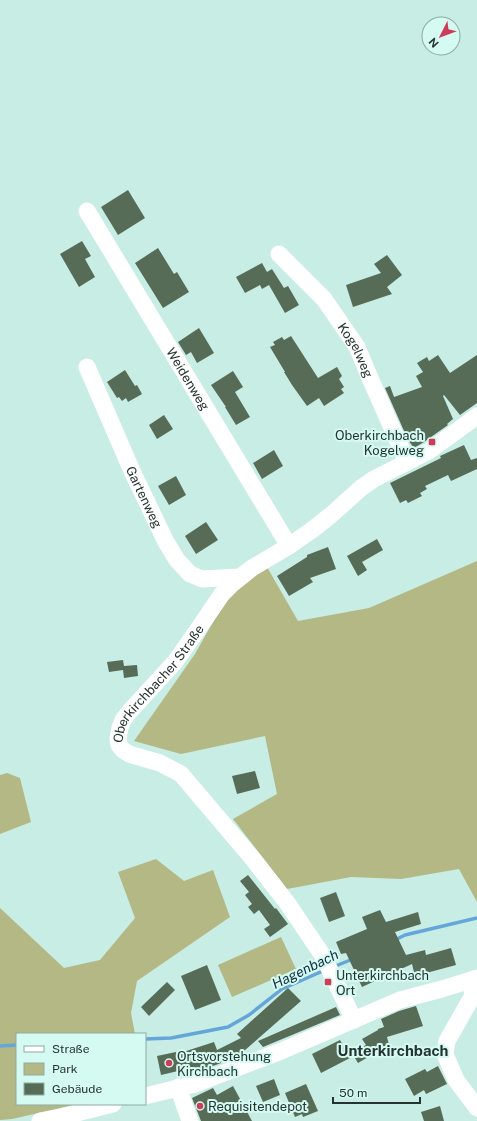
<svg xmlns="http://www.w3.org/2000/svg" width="477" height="1121" viewBox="0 0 477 1121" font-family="'Public Sans',sans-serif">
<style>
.green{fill:#b3b884}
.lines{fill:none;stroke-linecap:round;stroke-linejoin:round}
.stream{stroke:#64a6da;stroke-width:3.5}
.building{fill:#566c57}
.minor{stroke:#fff;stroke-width:17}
.poi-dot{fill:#cd3d59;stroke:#d4faf1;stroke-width:1.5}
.labels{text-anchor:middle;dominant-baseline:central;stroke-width:4;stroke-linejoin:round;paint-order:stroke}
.street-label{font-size:13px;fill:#253430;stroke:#d4faf1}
.poi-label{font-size:13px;fill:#253430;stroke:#d4faf1;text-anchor:start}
.water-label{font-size:14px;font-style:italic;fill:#0f2c41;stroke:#d4faf1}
.quarter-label{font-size:15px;font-weight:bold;fill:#253430;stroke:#d4faf1}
</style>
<rect width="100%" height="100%" fill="#c7ede4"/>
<path class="green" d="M477,561V902L459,869L401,879L351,877L287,889L233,819L277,794L265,736L181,754L134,741L195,654L222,606L246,581L267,567L298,621L369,608Z
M7,773L20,778L31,822L0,834V775Z
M156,859L184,881L213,870L230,917L137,981L131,1013L135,1034H17V1104H78L12,1119L0,1120V908L64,968L100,960L135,918L118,872Z
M281,937L296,969L232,997L218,965Z"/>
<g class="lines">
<path class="stream" d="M395,940L405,935L477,918
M333,967L353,959
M145,1039L171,1038L228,1027L249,1015L282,989L325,970
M0,1046L17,1045"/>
</g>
<path class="building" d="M128,190L145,218L118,235L101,207Z
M82,241L91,256L85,259L95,277L79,287L60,254Z
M158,248L174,274L177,272L189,292L163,308L135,263Z
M387,255L402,275L387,287L392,294L353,307L346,285L381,273L374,264Z
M262,263L267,272L272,269L284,288L288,286L299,305L285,313L269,285L262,289L260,285L245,293L236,277Z
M199,328L214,353L197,363L191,352L186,355L178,342Z
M291,336L318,378L337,367L342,376L339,379L344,387L341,389L344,393L324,406L319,398L307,406L292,385L284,372H285L270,347L275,345L273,342L282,337L284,340Z
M438,355L450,373L477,355V403L460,415L444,395L443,396L453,419L447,424L448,425L424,442L414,448L408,440L385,388L390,386L394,397L422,387L416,376L423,372L417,363L427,357L429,361Z
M125,370L135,386L137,385L142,394L128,402L126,398L122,401L119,397L117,398L107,382Z
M233,371L243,387L235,392L250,417L236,425L225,407H226L211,385Z
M164,415L173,429L157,439L149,425Z
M464,445L471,460L477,458V469L451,481L448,475L425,486L427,489L420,493L422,496L408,503L406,500L400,503L390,483L441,458L440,456Z
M274,450L283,466L262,479L253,463Z
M176,476L186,495L169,505L158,486Z
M206,522L218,540L196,554L185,536Z
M377,539L383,550L362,562L367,570L358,576L347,556Z
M328,547L336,569L310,578L313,582L289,596L277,576L307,557V555Z
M123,660L124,666L137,665L138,676L124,678L123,670L109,672L107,662Z
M255,771L260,788L237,794L232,776Z
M248,875L275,909L276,908L288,924L270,937L264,929L270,925L259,910L254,914L248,907L252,904L245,895L249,892L240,881Z
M336,892L345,916L329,922L320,898Z
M380,910L386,922L418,912L421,924L395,932L406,955L425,950L426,955L451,948L456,965L415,976L412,964L362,987L346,953L341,954L336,942L367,929L362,917Z
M207,965L221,1000L195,1010L181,976Z
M167,982L175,990L149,1016L141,1007Z
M288,988L301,1001L244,1051L221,1062V1063L197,1072L195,1067L161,1075L157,1056L176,1052L177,1054L214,1042L217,1050L241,1038L237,1034Z
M416,1006L423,1026L387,1037L389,1045L358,1063L352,1053L366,1045L362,1039L378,1030V1029L384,1027L381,1019L399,1011Z
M336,1007L340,1015L263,1047L258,1041Z
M340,1040L350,1058L321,1073L312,1054Z
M438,1066L447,1084L426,1094L424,1090L414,1096L405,1079L425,1069L427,1072Z
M274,1079L280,1095L263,1102L256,1086Z
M306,1084L318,1111L303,1117L302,1114L295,1117L285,1093Z
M233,1086L252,1121H201L192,1098L213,1088L217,1095Z
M440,1106L444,1121H424L421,1112Z"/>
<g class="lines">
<g class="minor">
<path id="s1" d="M87,211L289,546"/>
<path id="s2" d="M279,254L324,299L357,347L370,378L407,462"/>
<path id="s3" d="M87,367L132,471L166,542L177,560L190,574L202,579L240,577"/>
<path d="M474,979L472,997L447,1041L445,1054L456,1080L477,1108"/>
<path id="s4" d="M354,1020L323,956L288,904L253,859L181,774L160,763L129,754L123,750L119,745L118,738L120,728L123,720L130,711L175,662L203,622L222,594L232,584L252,568L289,546L312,530L331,515L361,488L374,479L429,451L477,416"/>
<path d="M178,1087L190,1121"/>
<path d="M145,1096L195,1084L279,1052L400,1000L442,989L477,978"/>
<path d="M40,1121L61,1117L113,1104"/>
</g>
</g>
<g class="poi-dot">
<rect x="428" y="438" width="8" height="8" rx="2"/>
<rect x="324" y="978" width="8" height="8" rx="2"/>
<circle cx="169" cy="1063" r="4"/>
<circle cx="200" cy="1106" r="4"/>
</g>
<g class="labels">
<g class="street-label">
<text stroke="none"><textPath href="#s2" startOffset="124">Kogelweg</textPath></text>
<text stroke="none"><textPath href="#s1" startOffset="196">Weidenweg</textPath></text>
<text stroke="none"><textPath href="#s3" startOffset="142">Gartenweg</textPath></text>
<text stroke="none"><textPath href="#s4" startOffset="447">Oberkirchbacher Straße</textPath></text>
</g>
<g class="poi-label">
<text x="424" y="435" text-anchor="end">Oberkirchbach<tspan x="424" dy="15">Kogelweg</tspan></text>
<text x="336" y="975">Unterkirchbach<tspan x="336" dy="15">Ort</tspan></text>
<text x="177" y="1056">Ortsvorstehung<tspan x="177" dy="15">Kirchbach</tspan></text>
<text x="208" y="1106">Requisitendepot</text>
</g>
<g class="water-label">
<text transform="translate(305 969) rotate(-26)">Hagenbach</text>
</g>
<g class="quarter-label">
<text x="393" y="1050">Unterkirchbach</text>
</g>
</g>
<rect x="16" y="1033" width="130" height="72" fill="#d4faf1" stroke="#8eaba4"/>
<rect x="24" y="1046" width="20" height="6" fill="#ffffff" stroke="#8eaba4"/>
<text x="52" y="1053" font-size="12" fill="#253430">Straße</text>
<rect x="24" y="1063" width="20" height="12" fill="#b3b884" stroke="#8eaba4"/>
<text x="52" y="1073" font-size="12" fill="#253430">Park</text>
<rect x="24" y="1083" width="20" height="12" fill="#566c57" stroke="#8eaba4"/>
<text x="52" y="1093" font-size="12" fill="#253430">Gebäude</text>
<g transform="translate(441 36) rotate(228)"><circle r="19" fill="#d4faf1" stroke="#8eaba4"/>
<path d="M0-3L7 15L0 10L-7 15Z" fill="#cd3d59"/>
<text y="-6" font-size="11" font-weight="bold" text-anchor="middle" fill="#253430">N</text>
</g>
<path d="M333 1097v6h87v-6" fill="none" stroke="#253430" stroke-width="2"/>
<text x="339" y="1097" font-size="12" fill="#253430" stroke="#d4faf1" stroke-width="3" paint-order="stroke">50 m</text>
</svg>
